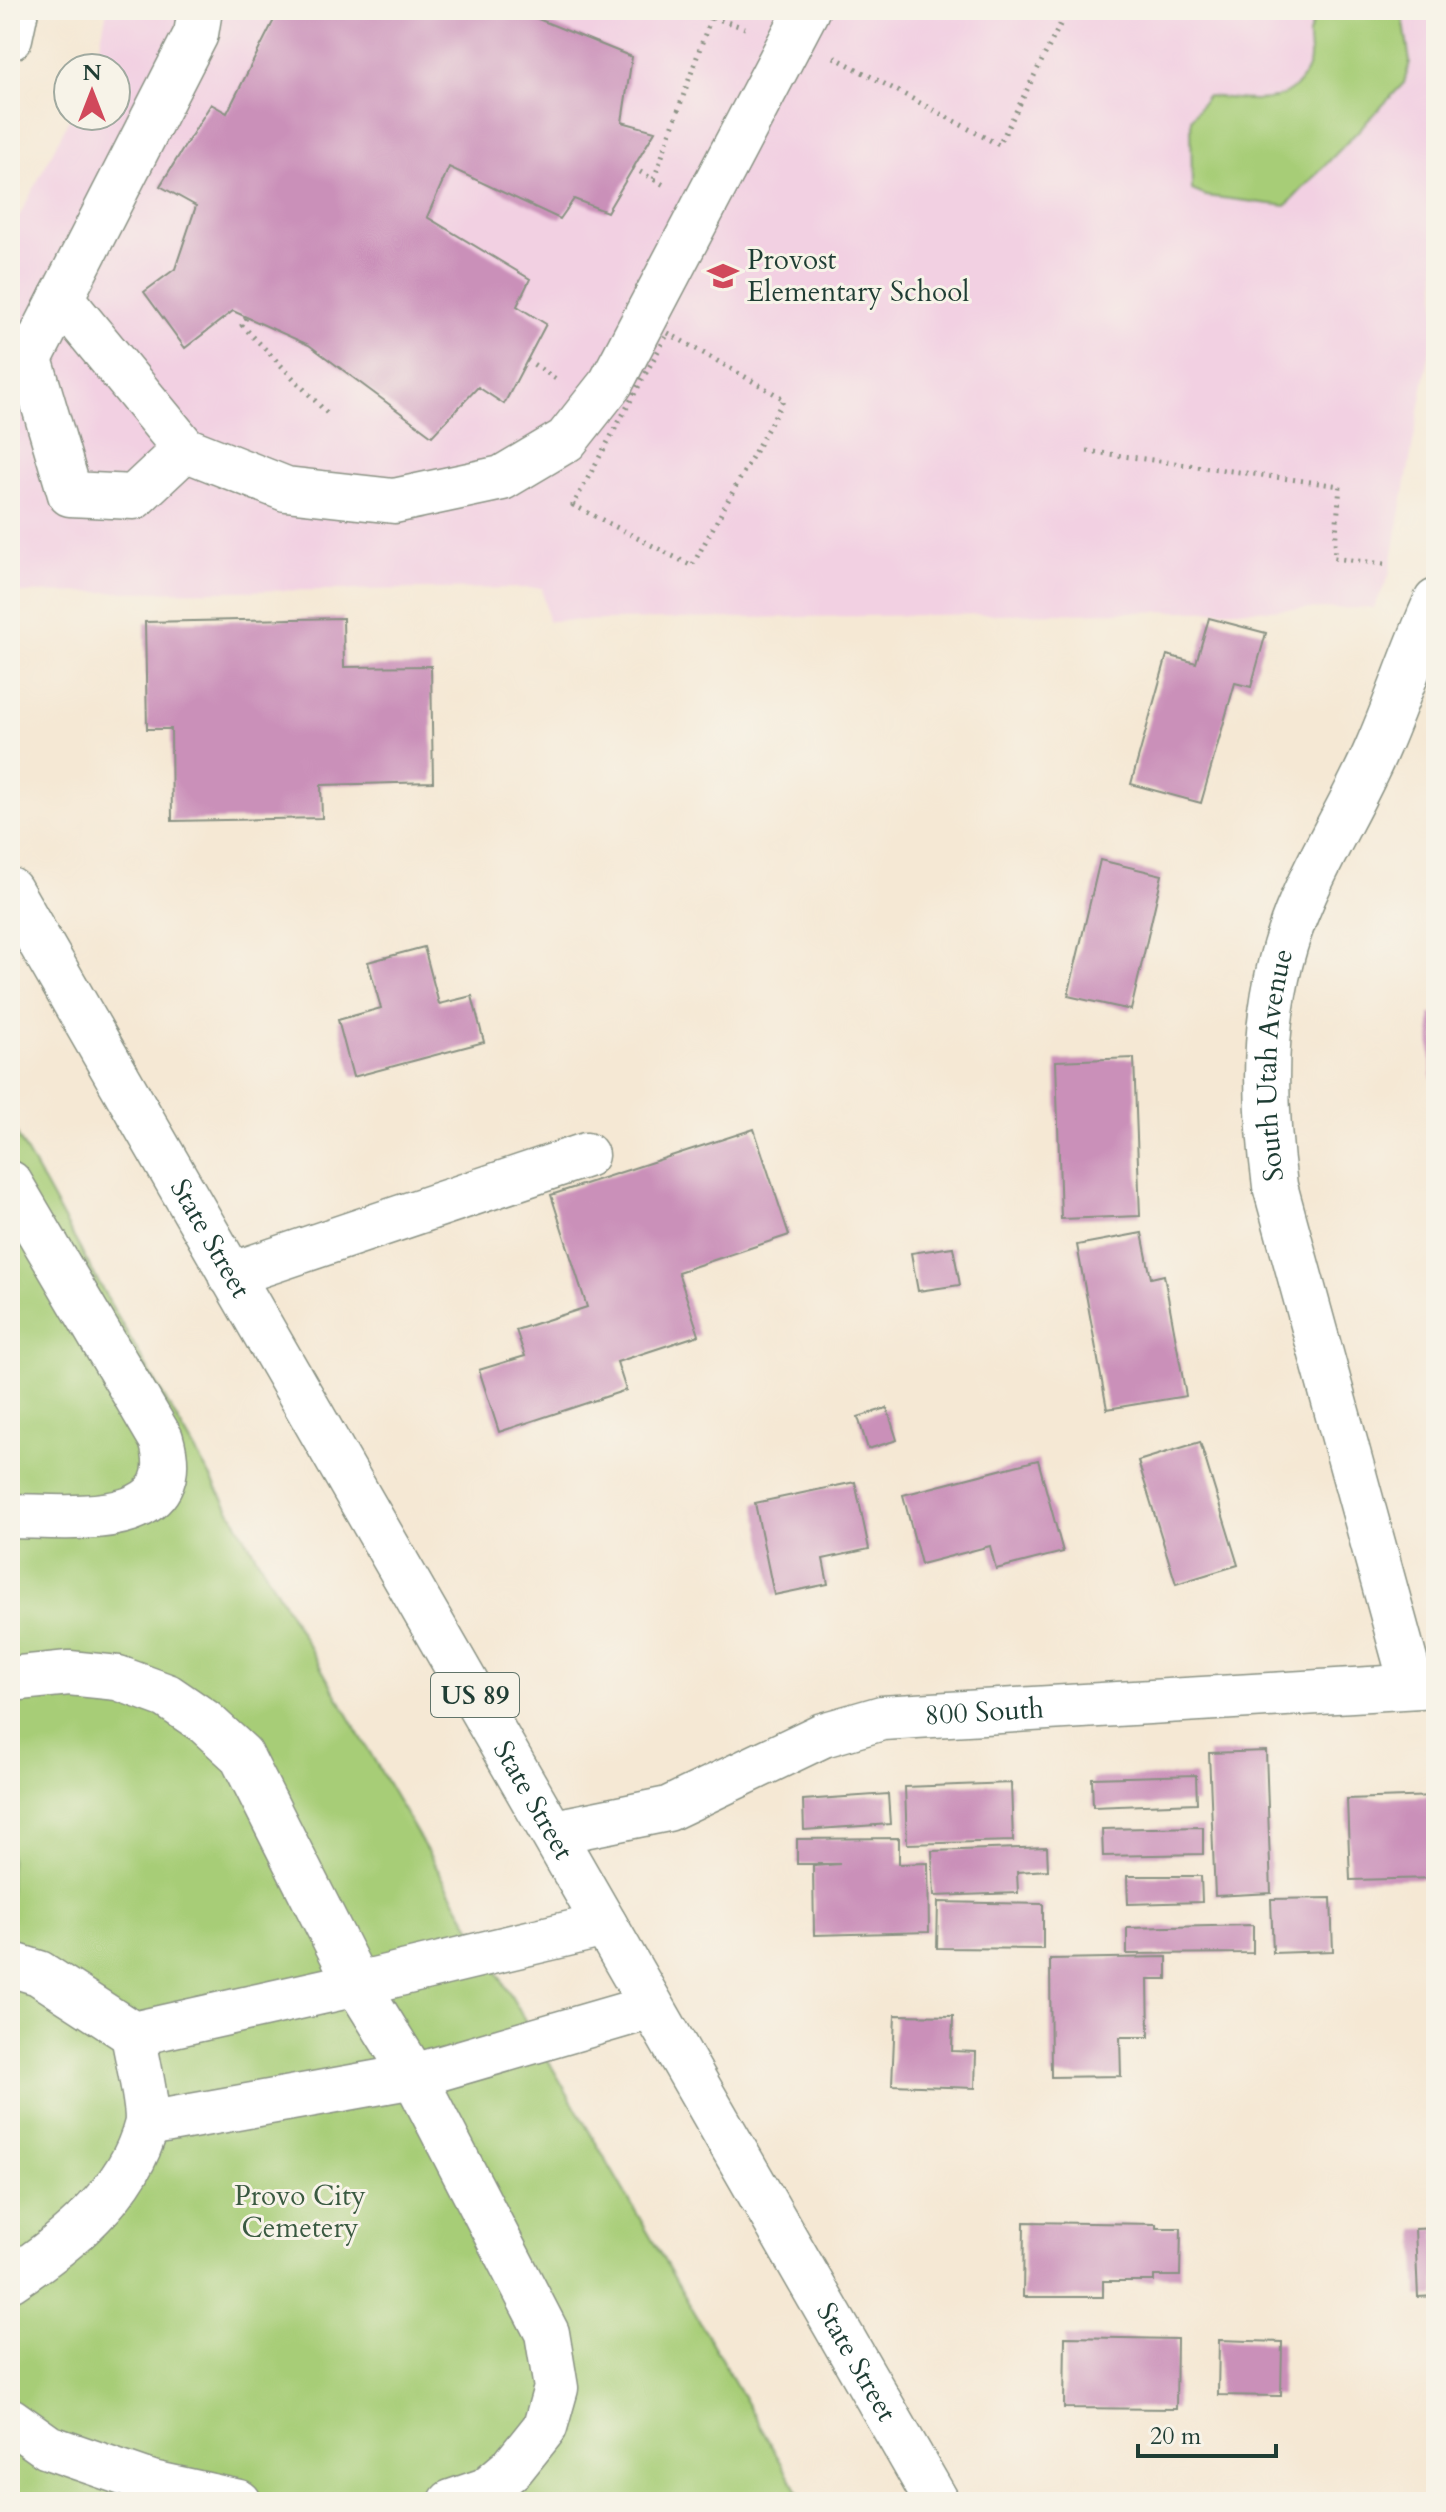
<svg xmlns="http://www.w3.org/2000/svg" width="1446" height="2512" viewBox="0 0 1446 2512" font-family="Cardo,serif">
<style>
.built{fill:#f2d0e2}
.green{fill:#a7cd77;stroke:#638556;stroke-width:2}
.building{fill:#ca90b9}
.lines{fill:none;stroke-linecap:round;stroke-linejoin:round}
.minor-casing{stroke:#8a9284;stroke-width:47}
.major-casing{stroke:#8a9284;stroke-width:47}
.path{stroke:#8a9284;stroke-width:5;stroke-dasharray:2 6;stroke-linecap:butt}
.minor{stroke:#fff;stroke-width:44}
.major{stroke:#fff;stroke-width:44}
.labels{text-anchor:middle;dominant-baseline:central;stroke-width:6;stroke-linejoin:round;paint-order:stroke}
.shield{fill:#f7f3e8;stroke:#60746a;stroke-width:2}
.shield-label{font-size:26px;font-weight:bold;fill:#1f3d34}
.poi-label{font-size:28px;fill:#1f3d34;stroke:#f7f3e8;text-anchor:start}
.street-label{font-size:28px;fill:#1f3d34;stroke:#f7f3e8}
.park-label{font-size:28px;fill:#3a5a41;stroke:#f7f3e8}
</style>
<rect width="100%" height="100%" fill="#f7f3e8"/>
<filter id="ink" filterUnits="userSpaceOnUse"><feTurbulence type="fractalNoise" baseFrequency=".0125" numOctaves="2"/><feDisplacementMap in="SourceGraphic" scale="16" xChannelSelector="R" yChannelSelector="G"/><feConvolveMatrix kernelMatrix="1 2 1 2 8 2 1 2 1" color-interpolation-filters="sRGB"/></filter>
<filter id="wash" filterUnits="userSpaceOnUse"><feTurbulence type="fractalNoise" baseFrequency=".006" numOctaves="4" result="noise"/><feDisplacementMap in="SourceGraphic" scale="32" xChannelSelector="R" yChannelSelector="G"/><feGaussianBlur stdDeviation="1.8" result="paint"/><feColorMatrix in="noise" values="0 0 0 0 0 0 0 0 0 0 0 0 0 0 0 0 0 1.4 0 .05"/><feComposite in="paint" operator="in"/></filter>
<g filter="url(#wash)">
<rect width="100%" height="100%" fill="#f5e8d4"/>
<path class="built" d="M107,10H1436V317L1389,576L1374,608L548,621L542,588L10,593V234L71,116H116V68H95Z"/>
<path class="green" d="M1318,10H1402L1410,62L1404,83L1286,206L1206,196L1192,190L1191,119L1207,96C1246,99 1292,112 1309,65C1312,55 1308,44 1309,34C1311,26 1315,17 1318,10Z
M10,1122L116,1314L804,2502H10Z"/>
<g id="blocks">
<path class="building" d="M279,10H516L632,57L622,122L655,131L607,212L574,199L560,219L449,167L427,217L530,279L517,306L546,324L504,404L478,387L432,436L309,345L233,311L185,348L144,292L175,269L196,206L160,186L211,104L227,113Z
M343,618L344,667L431,666L433,782L321,785L322,818L172,821L171,729H147L145,622Z
M1209,618L1266,633L1251,687L1235,683L1201,803L1131,784L1167,655L1196,663Z
M1100,860L1162,875L1131,1010L1068,996Z
M424,947L439,1004L472,996L484,1042L353,1077L338,1020L381,1008L368,962Z
M1430,1014H1436V1079H1431Z
M1134,1058L1140,1216L1061,1219L1056,1061Z
M754,1129L789,1235L678,1272L699,1335L617,1362L626,1390L499,1432L479,1370L525,1356L516,1330L587,1307L551,1195Z
M1142,1233L1151,1278L1164,1275L1186,1396L1107,1409L1077,1245Z
M953,1247L960,1285L918,1291L911,1253Z
M887,1408L897,1440L868,1449L858,1417Z
M1200,1442L1238,1565L1176,1584L1138,1461Z
M1038,1460L1063,1552L996,1569L990,1546L921,1564L903,1495Z
M855,1482L869,1549L823,1559L828,1584L774,1595L755,1503Z
M1266,1751L1271,1893L1215,1896L1209,1753Z
M1196,1775L1197,1803L1093,1807L1092,1778Z
M1011,1783L1013,1841L907,1844L905,1787Z
M888,1794L890,1824L804,1830L803,1800Z
M1436,1796V1878L1350,1880L1347,1799Z
M1203,1827V1854L1103,1856L1102,1829Z
M899,1838V1864L928,1863L929,1932L814,1935L813,1866L840,1864H797V1839Z
M1047,1847L1048,1870L1017,1872L1018,1893L934,1896L932,1851Z
M1127,1876H1201L1202,1902L1128,1904Z
M1331,1898L1333,1951L1273,1953L1271,1899Z
M938,1902L1043,1904V1949L937,1948Z
M1253,1925V1953L1127,1954V1928Z
M1167,1957V1979H1148L1149,2037H1120L1121,2076L1051,2077L1050,1959Z
M895,2015L953,2016L952,2051L976,2052L975,2088L892,2085Z
M1024,2222L1156,2224V2228H1181L1180,2276H1154V2281H1103V2297H1023Z
M1436,2228V2296L1418,2297L1415,2229Z
M1065,2337L1177,2339L1176,2409L1064,2408Z
M1219,2340L1282,2342L1281,2396L1218,2395Z"/>
</g>
</g>
<g filter="url(#ink)">
<use href="#blocks" fill-opacity="0" stroke="#8a9284" stroke-width="2"/>
<g class="lines">
<defs>
<g id="minor">
<path d="M61,298L185,449L286,489L394,501L502,478L566,440L611,383L807,10"/>
<path d="M185,449L134,497L70,494L30,359L196,34L200,10"/>
<path d="M10,1183L161,1439C189,1533 67,1516 10,1516"/>
<path d="M230,1275L586,1155"/>
<path d="M10,1679L69,1673L118,1678L167,1696L205,1722L241,1755L357,1984L605,1925"/>
<path id="s1" d="M1412,1686L1275,1186C1262,1088 1261,993 1302,900C1324,848 1355,800 1377,748C1398,700 1414,649 1436,601"/>
<path id="s2" d="M554,1832L668,1809L823,1735L882,1718L1436,1685"/>
<path d="M10,1964L39,1973L133,2034L357,1984L414,2076L547,2333L556,2388L545,2427L513,2467L486,2490L451,2502"/>
<path d="M147,2124L414,2076L651,2007"/>
<path d="M10,2280C65,2244 129,2193 146,2126C150,2111 136,2053 133,2034"/>
<path d="M10,2420L48,2447L152,2483L239,2502"/>
</g>
<g id="major">
<path d="M10,38L16,10"/>
<path id="s3" d="M10,890L937,2502"/>
</g>
</defs>
<use href="#minor" class="minor-casing"/>
<use href="#major" class="major-casing"/>
<path class="path" d="M690,10L745,28
M834,57L999,145L1064,17L1050,10
M633,168L664,185
M654,179L711,17
M246,318L242,325L328,414
M668,333L784,399L692,566L573,505Z
M527,360L556,379
M1087,451L1340,486L1334,558L1384,564"/>
<use href="#minor" class="minor"/>
<use href="#major" class="major"/>
</g>
</g>
<defs>
<symbol id="school-bare" viewBox="-9 -9 18 18"><path d="M0-5L7-2L0 1L-7-2ZM-4 1L0 2.5L4 1V4Q0 6-4 4Z" fill="#d1495b" stroke="#f7f3e8" stroke-width="2.5" paint-order="stroke"/></symbol>
</defs>
<g fill-rule="evenodd">
<use href="#school-bare" x="701" y="254" width="44" height="44"/>
</g>
<g class="labels">
<rect class="shield" x="431" y="1673" width="88" height="44" rx="6"/>
<g class="shield-label">
<text x="475" y="1695">US 89</text>
</g>
<g class="poi-label">
<text x="747" y="260">Provost<tspan x="747" dy="32">Elementary School</tspan></text>
</g>
<g class="street-label">
<text stroke="none"><textPath href="#s1" startOffset="640">South Utah Avenue</textPath></text>
<text stroke="none"><textPath href="#s3" startOffset="402">State Street</textPath></text>
<text stroke="none"><textPath href="#s2" startOffset="452">800 South</textPath></text>
<text stroke="none"><textPath href="#s3" startOffset="1050">State Street</textPath></text>
<text stroke="none"><textPath href="#s3" startOffset="1698">State Street</textPath></text>
</g>
<g class="park-label">
<text x="300" y="2196">Provo City<tspan x="300" dy="32">Cemetery</tspan></text>
</g>
</g>
<rect width="1446" height="2512" fill="none" stroke="#f7f3e8" stroke-width="40"/>
<g transform="translate(92 92)"><circle r="38" fill="#f7f3e8" stroke="#a1aaa0" stroke-width="2"/>
<path d="M0-6L14 30L0 20L-14 30Z" fill="#d1495b"/>
<text y="-12" font-size="22" font-weight="bold" text-anchor="middle" fill="#1f3d34">N</text>
</g>
<path d="M1138 2444v12h138v-12" fill="none" stroke="#1f3d34" stroke-width="4"/>
<text x="1150" y="2444" font-size="24" fill="#1f3d34" stroke="#f7f3e8" stroke-width="6" paint-order="stroke">20 m</text>
</svg>
